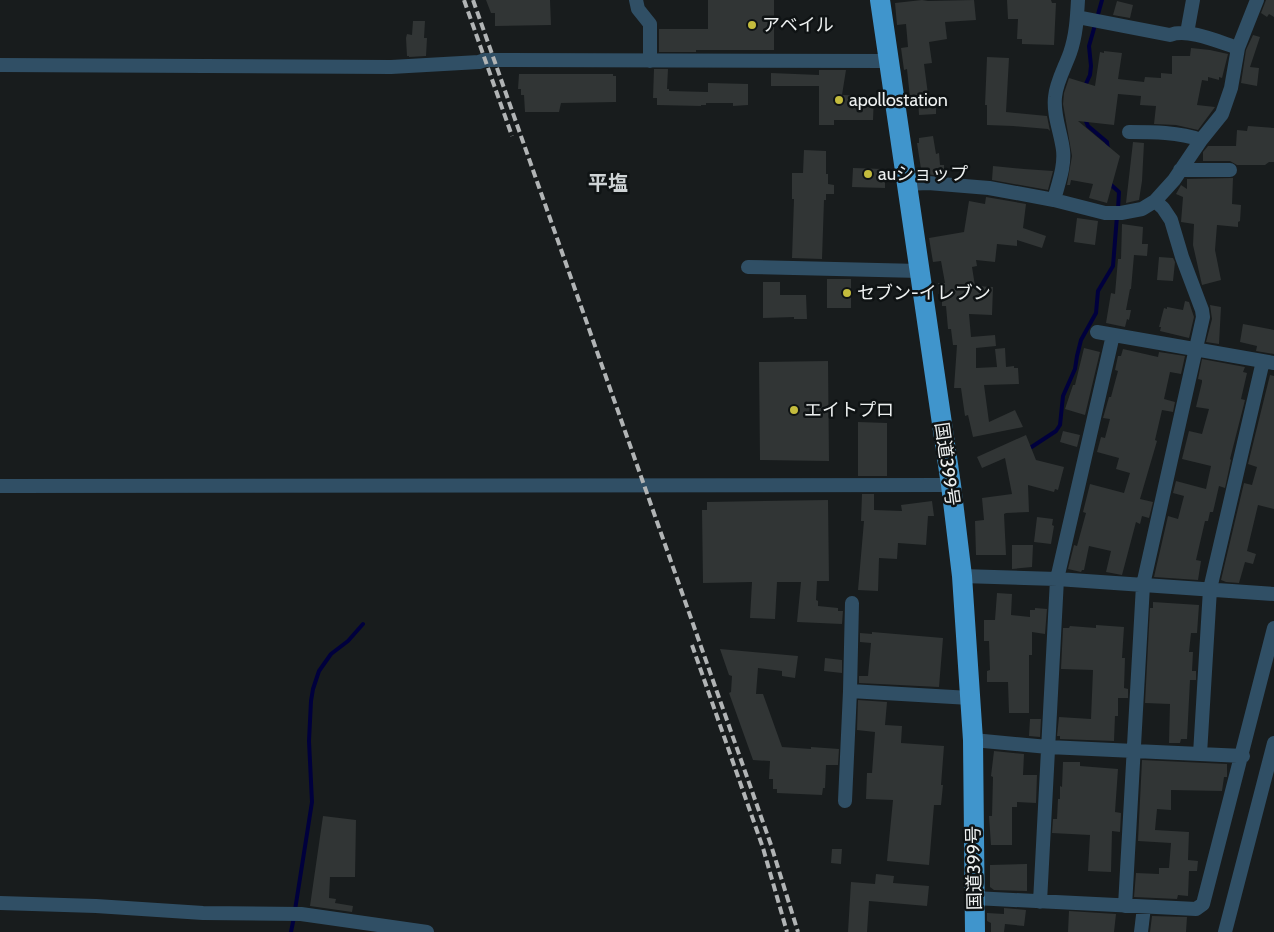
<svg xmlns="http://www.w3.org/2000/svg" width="1274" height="932" viewBox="0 0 1274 932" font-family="Cabin,'Noto Sans JP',sans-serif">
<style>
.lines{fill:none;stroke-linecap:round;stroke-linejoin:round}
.stream{stroke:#00003d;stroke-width:4}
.building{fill:#313535}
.minor{stroke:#304f65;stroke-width:14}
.highway{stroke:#4095cc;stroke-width:20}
.rail{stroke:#b1b4b5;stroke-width:4;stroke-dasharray:8 4;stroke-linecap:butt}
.poi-dot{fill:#c4bc3d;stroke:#0f1314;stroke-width:2}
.labels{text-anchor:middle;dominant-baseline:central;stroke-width:5;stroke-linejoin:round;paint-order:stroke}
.poi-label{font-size:18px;fill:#eef1f1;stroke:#0f1314;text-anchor:start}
.street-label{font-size:18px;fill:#eef1f1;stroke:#0f1314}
.quarter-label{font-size:20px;font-weight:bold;fill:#ced3d5;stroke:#0f1314}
</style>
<rect width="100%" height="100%" fill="#181c1d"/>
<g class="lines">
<path class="stream" d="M1097,18L1102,0
M1084,88L1090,75L1091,66L1089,46L1095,25
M1085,119L1088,126L1107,142L1108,150
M1109,183L1119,192L1118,209
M1027,450L1056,431L1060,425L1063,396L1075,369L1077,356L1081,340L1096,313L1098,291L1113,266L1117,216
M295,910L312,802L309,741L311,701L313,689L319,671L331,654L348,641L363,624
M291,932L294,917"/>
</g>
<path class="building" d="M486,0H550L551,25L495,26V13H491Z
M708,0H774V50H696V52H659V29H708Z
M922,0L928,1L974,0L976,20L945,22L947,39L929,42L932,63L924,64L929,102H936V114L919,115L918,97L910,98L907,69L904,70L901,48L908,47L906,24L897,25L895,3Z
M1007,0H1051L1052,3H1056L1054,45L1022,44V39H1017L1018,19H1008Z
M1266,0H1274V17L1269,14L1267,17L1261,13Z
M1117,1L1133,5L1130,18L1113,15Z
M413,21H425L424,38H427L426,56L409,57V56H407L406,38L407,34L412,35Z
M1253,35L1260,37L1250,67L1259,68L1257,86L1241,83L1246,50Z
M1191,48L1210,50L1228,54L1222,78L1219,77V80L1208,77V81L1202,80L1197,105L1215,107L1198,130L1176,125L1154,124L1156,106L1140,105L1141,96L1118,94L1114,125L1078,121L1120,156L1107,203L1089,198L1093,184L1071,180L1070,185H1067L1072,156L1063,104L1064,93L1069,78L1095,86L1100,52L1104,53V51L1122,53L1118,79L1144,82L1145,77L1161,78V73L1172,74V56H1190Z
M987,57L1009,58L1006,112L1047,116L1050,131L1048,129L1013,126L987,125V105H985Z
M654,69H668L667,89H669V91L708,92V83L748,84V105L733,106V103H706V105H701V106L657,105V98H653Z
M819,70H846L842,95L874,96L873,120H834V125H819V86H771V73L819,75Z
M519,74H613V76H616V102L561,103L559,112H525L524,95H521V89H518Z
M1248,126L1274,128V162H1269L1265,165H1237L1230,161H1203V152L1208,146H1236L1237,130L1247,131Z
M933,136L936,154L939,153L940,165H944V176L924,174L925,169H921L917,143H919V138Z
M1133,142L1144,143L1142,181L1139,200L1126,203Z
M804,150L826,151V174H828V184L834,185V194H826V200H824L822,259L792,258L794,199H792V173H803Z
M993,166L1024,169L1053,171L1048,190L992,180Z
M853,168L883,169V178H885V188L852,187Z
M1233,178L1232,204L1241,205L1240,221L1238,222V227L1217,225L1215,250L1221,280L1202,285L1193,245L1194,224L1181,222L1183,197L1176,194L1181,185L1187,189V179Z
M986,197L1026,204L1023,228L1046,236L1042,248L1017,240V246L997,244L995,262L976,260L977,266L972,267L975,286L993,287L992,315L969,314L971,337L995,335L996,346L976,348V368L997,367L995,349L1005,348L1006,367L1014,366V368H1018L1019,384L984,385L989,422L1015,410L1023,427L973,437L968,415L965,416L961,388H954L957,345H953L951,329H948L946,306H942V294H938V283H945L941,261L933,262L929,238L964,232L969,201L985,204Z
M1077,218L1098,221L1095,245L1074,242Z
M1122,224L1143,227L1142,244H1148L1147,256L1134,255L1131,289H1130L1126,310H1131L1129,320L1127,319L1125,327L1106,323L1111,293L1115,294L1118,259H1121Z
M1159,257L1173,258L1175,262L1173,281L1157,280Z
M827,279H851V308H827Z
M763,282H780V295H806L807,319H794V317L763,318Z
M1185,301L1189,302L1194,317L1189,338L1160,331L1161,327H1159L1164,308L1167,309V307L1183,310Z
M1210,305L1221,307L1219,344L1206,342L1212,319Z
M1243,324L1274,330V354L1256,351L1257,346L1240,342Z
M1084,348L1100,352L1085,415L1065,409L1073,385H1075Z
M1123,349L1158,357L1159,352L1185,356L1181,374L1170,372L1164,399L1175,402L1173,412L1162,410L1155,440L1157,441L1140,499L1153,502L1149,518L1142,516L1140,524L1136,522L1122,575L1106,572L1111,551L1089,546L1084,570H1082L1081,572L1068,569L1074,545L1077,546L1086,513L1083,512L1090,484L1124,493L1130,473L1116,469L1119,458L1097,452L1101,437L1105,438L1110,419L1103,418L1109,397H1111L1118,371L1115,370L1118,356H1121Z
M1202,359L1245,367L1243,372L1247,373L1241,399L1245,400L1230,459L1231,460L1225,488L1219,486L1213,512H1210L1208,521H1205L1196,560L1201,561L1198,580L1154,577L1168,516L1178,519L1184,496L1173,493L1176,481L1206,489L1211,466L1182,459L1189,431L1202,434L1209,409L1196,407L1202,382V380L1198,379Z
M828,361L829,461L760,460L759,362Z
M1270,375L1274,376V509L1258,505L1247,551L1256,554L1253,564L1245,562L1239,583L1226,582L1221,580L1244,483L1252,485L1257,467L1248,464Z
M858,422L887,423V476H858Z
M1063,431L1080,435L1077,447L1060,442Z
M1026,435L1036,460L1064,467L1058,490L1055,489L1054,492L1028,485L1029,512L1006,513L1004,514L1006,555H976L975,521L984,520L982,498L1012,494L1005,458L982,468L977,457Z
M862,494H874V510L902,511L901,505L932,501L934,516H928L926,545L898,543L897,559L879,558L878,591L858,590L864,521H861Z
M828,500L829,581H817L816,600L818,601V606L838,608V611H843L842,624L797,622L801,582H777L775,619L750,618L752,582L703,583L702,510H707V502Z
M1037,517L1053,519L1052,525L1054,526L1051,544L1034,542Z
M1012,545H1033L1032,567L1012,569Z
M997,593L1012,594L1011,615L1030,617V610H1035V608L1047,609L1045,634L1032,632V655H1029V713H1009L1008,682H987V671L990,670L989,641H984V620H995Z
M1153,602L1199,605L1197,633H1191L1189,652H1193L1192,671H1196V680H1190L1187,739H1181L1180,743H1169L1170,704L1145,703L1150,608H1153Z
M1096,625L1124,627L1122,658H1125L1124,688L1128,689V698H1118V716H1115L1114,741L1060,739V736H1057L1059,717L1091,719L1093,670L1061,669L1063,628H1069L1070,626L1096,628Z
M872,632L943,638L939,687L859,683V676H868L871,643L860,642V633L872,634Z
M720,649L798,656L795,678L782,676V671L758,668L756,694H763L782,747L811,749V747L839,749L838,765H826L825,788H823L822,795L777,793V789H773V779H769L770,761L753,760L729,693L731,692L732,676L729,675Z
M825,658L842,660V673L824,671Z
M858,700L887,702L885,725L902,726L901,743L944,746L941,785H943L941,805H934L929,865L887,861L893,800L866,799L867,773H872L875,732L857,730Z
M1030,719H1041L1040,737L1029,736Z
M994,751L1024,754L1023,775H1037L1036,803L1017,802V807H1012V845H991L989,816H992L993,777L991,776Z
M1142,760L1227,764V777H1224L1222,791L1171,790V810L1157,809L1155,830L1189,832L1188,860L1198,861L1197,871H1189L1188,896L1178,895L1177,899L1134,897L1136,873L1159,874V868H1169L1171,843L1138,841Z
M1063,762H1080V766L1118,769L1115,812L1121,813L1120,832L1112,831L1111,872L1088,871L1090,835L1052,833L1053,819H1057L1058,799H1060V786L1062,787Z
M323,816L356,820L355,877H330L329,898L336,899L335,903L353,906L352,912L310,906Z
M832,849H842L841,864L831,863Z
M1027,864V891L994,890L990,887V865Z
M876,874L894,876L893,883L929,886L927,906L869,901L867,932H848L851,882L875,884Z
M1004,908L1026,910L1024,926L1005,924L1004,932H991V923L987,921V913L1004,914Z
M1069,911L1116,914L1114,932H1068Z
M1152,916L1187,917L1186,932H1150Z"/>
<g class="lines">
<path class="minor" d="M636,0L638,9L650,24V61
M1077,17L1170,35C1188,28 1219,42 1238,48
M1187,33L1193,0
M0,65L391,67L479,62L485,60L888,61
M1129,132C1152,132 1179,132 1201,140
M1180,170H1230
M907,184L928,183L989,188L1054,200L1105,213H1121L1142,209L1155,201L1174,180L1201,140L1222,114L1231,88L1238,48L1257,0
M1054,200C1058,184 1065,167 1063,150C1061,133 1053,115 1055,97C1056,83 1065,67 1070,53C1076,36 1077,18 1078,0
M748,267L920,271
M1097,332L1274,363
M0,486L951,485
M962,576L1057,579L1274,594
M850,691L970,698
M973,740L1048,747L1243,756
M1200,754L1210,589L1263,361
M845,801L850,691L852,603
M974,898L1196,909L1203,904L1274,628
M1040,902L1057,579L1113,335
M0,903L96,906L203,913L301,914L427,932
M1125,906L1143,585L1203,317L1202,310L1182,257L1171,220L1163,208L1155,201
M1141,932L1144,907
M1225,932L1274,743"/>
<path class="highway" d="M880,0L951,485L962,576L973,740L975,932"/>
<path class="rail" d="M464,0L512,136
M473,0L771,845L798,932
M692,645L763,848L787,932"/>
</g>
<g class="poi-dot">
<circle cx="752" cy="25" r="5"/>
<circle cx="839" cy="100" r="5"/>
<circle cx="868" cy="174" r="5"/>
<circle cx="847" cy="293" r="5"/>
<circle cx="794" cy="410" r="5"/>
</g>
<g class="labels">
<g class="poi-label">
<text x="762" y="25">アベイル</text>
<text x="849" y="100">apollostation</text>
<text x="878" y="174">auショップ</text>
<text x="857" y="293">セブン-イレブン</text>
<text x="804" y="410">エイトプロ</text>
</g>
<g class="street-label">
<text transform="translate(947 464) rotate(82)">国道399号</text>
<text transform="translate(974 868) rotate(-91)">国道399号</text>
</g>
<g class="quarter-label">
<text x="608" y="183">平塩</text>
</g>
</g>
</svg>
